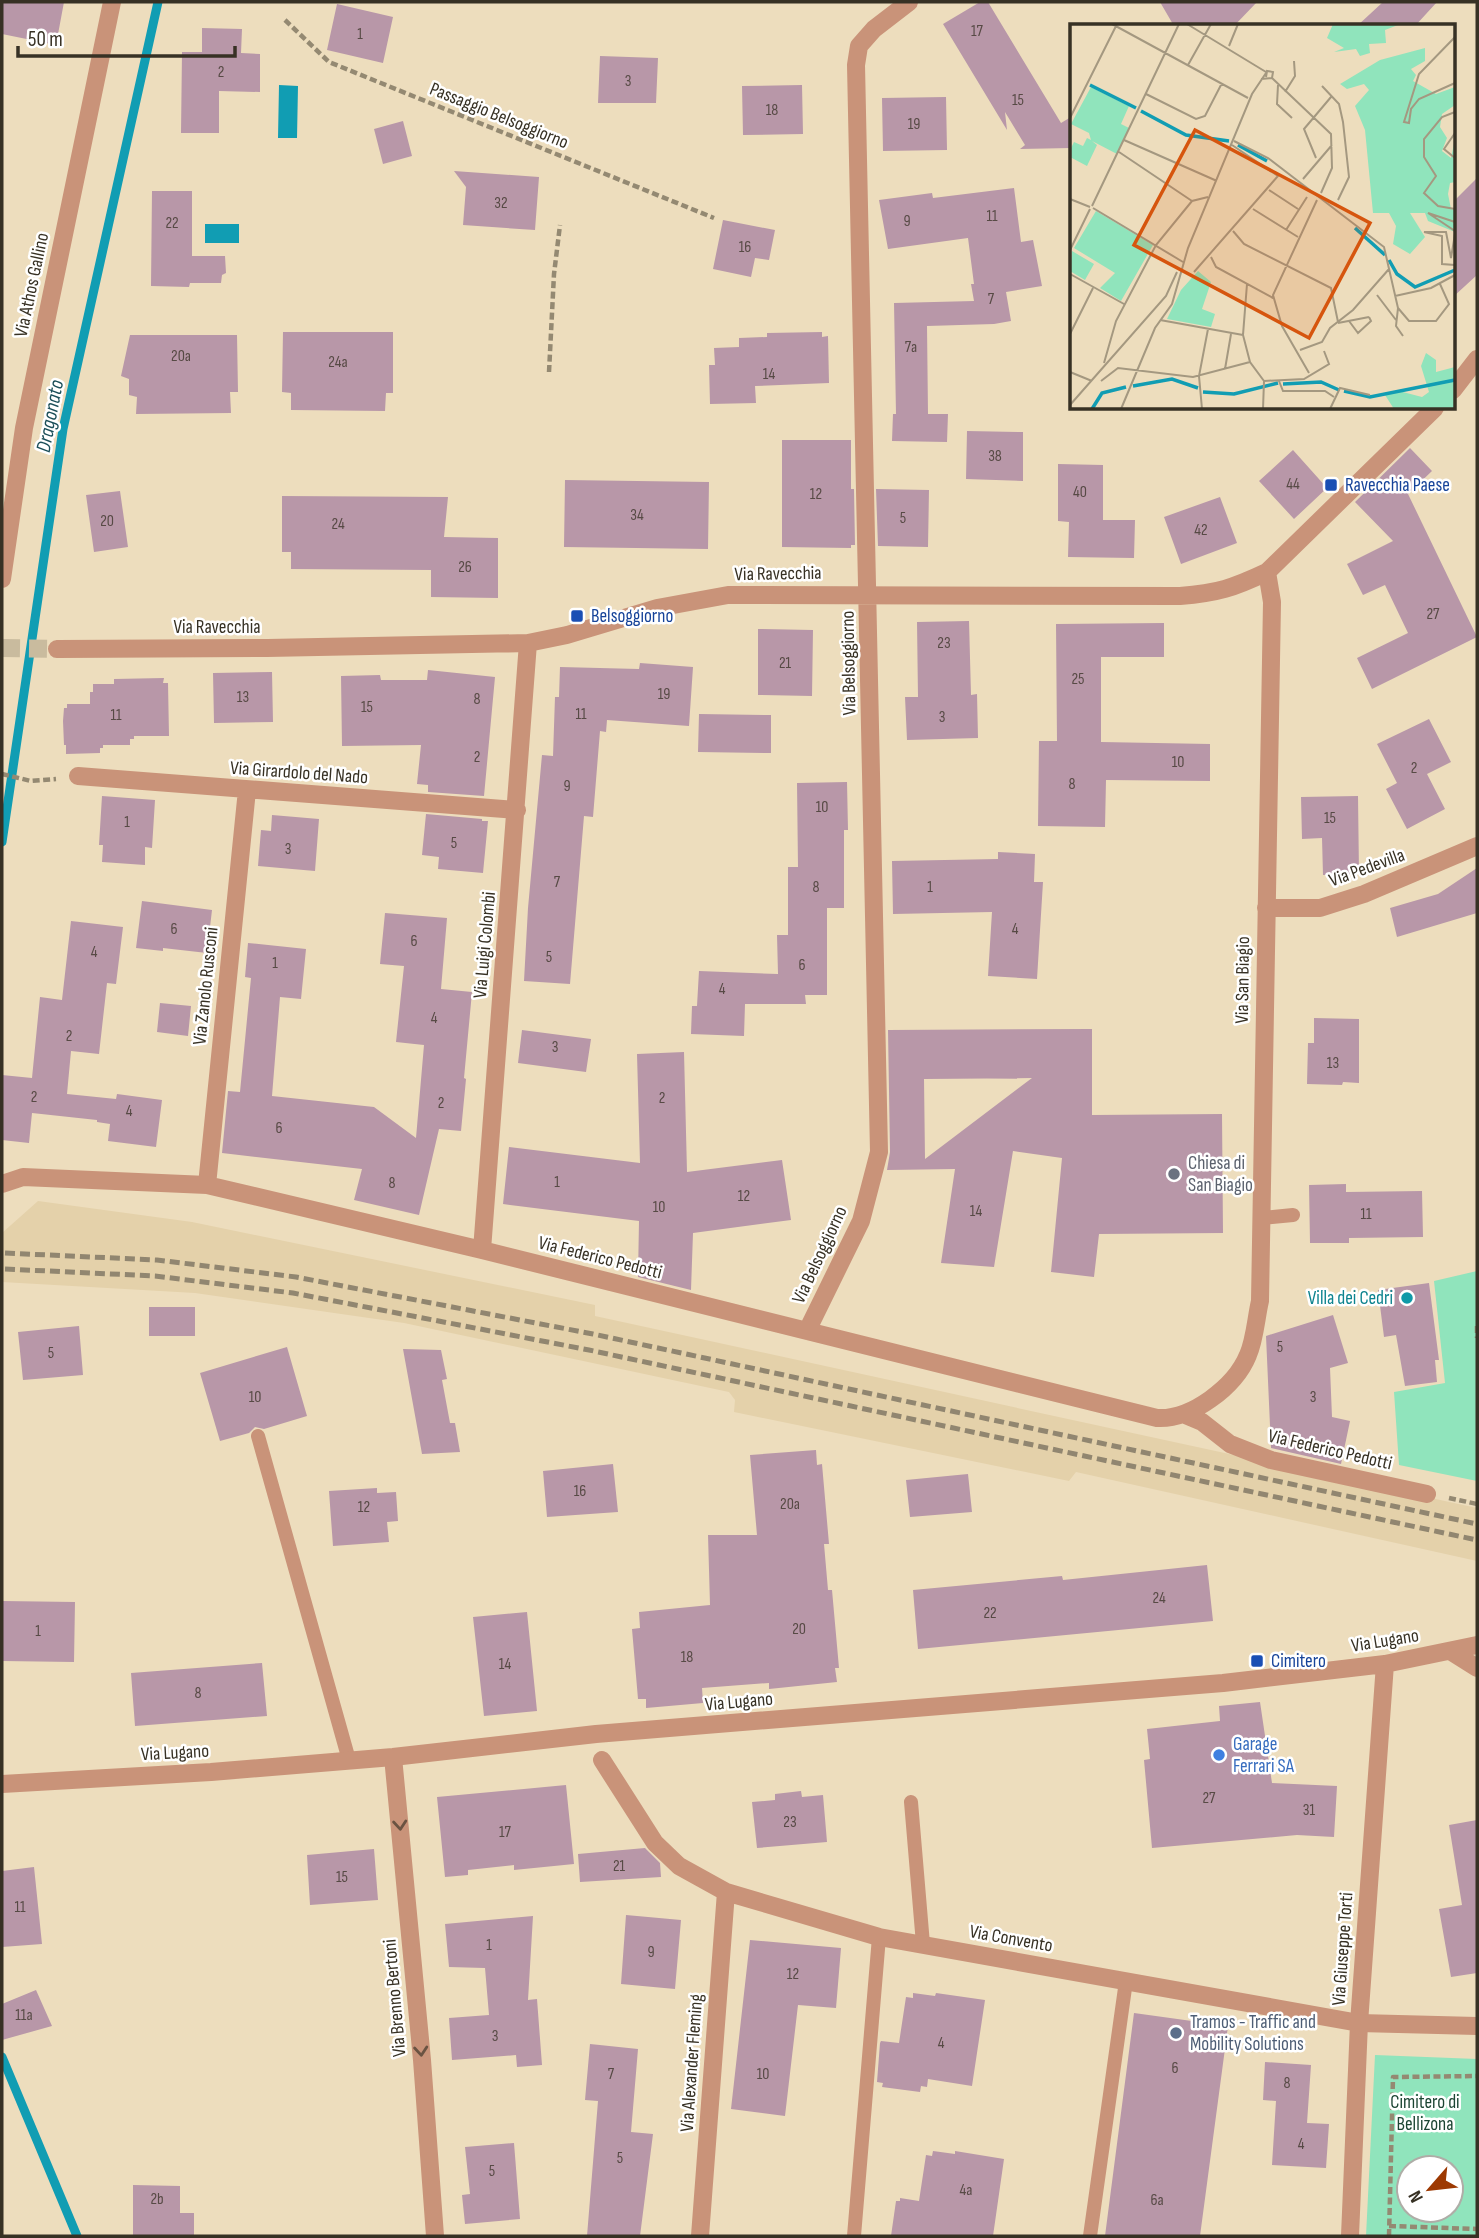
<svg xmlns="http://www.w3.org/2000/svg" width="1479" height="2238" viewBox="0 0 1479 2238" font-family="'Sofia Sans Condensed',sans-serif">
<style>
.built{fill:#e4d1aa}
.green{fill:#90e4bc;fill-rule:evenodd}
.water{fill:#119db3}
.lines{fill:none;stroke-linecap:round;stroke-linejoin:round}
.stream{stroke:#119db3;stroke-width:9}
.building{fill:#b897a8;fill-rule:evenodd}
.minor-tunnel{stroke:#c9bb9e;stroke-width:18;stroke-dasharray:18 9;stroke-linecap:butt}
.path{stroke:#948972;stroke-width:4.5;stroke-dasharray:7 3.5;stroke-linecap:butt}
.service{stroke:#c99379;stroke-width:14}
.minor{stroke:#c99379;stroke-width:18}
.rail{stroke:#918670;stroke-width:5;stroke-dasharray:10 5;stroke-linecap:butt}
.oneway{stroke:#6a5342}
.transit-dot{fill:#1a4fb4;stroke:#fff;stroke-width:2.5}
.worship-dot{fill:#6b7280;stroke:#fff;stroke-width:2.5}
.culture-dot{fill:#0f9aa8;stroke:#fff;stroke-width:2.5}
.shop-dot{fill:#3f7fe0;stroke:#fff;stroke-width:2.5}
.service-dot{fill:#5c6f8a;stroke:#fff;stroke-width:2.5}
.labels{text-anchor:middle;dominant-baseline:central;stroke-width:5;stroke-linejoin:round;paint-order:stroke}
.number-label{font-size:16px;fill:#574a45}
.street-label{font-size:19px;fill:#373124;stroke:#fff}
.transit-label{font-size:19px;fill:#164399;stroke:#fff;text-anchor:start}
.worship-label{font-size:19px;fill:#5b616d;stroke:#fff;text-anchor:start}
.culture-label{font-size:19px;fill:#0d838f;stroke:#fff;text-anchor:end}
.shop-label{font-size:19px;fill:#366cbe;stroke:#fff;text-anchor:start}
.service-label{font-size:19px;fill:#4e5e75;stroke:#fff;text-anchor:start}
.park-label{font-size:19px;fill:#1c4533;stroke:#fff}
.water-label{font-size:21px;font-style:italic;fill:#1c4f59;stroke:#fff}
.inset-river{fill:none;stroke:#119db3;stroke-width:3.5}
.inset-road{fill:none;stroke:#a49880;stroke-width:2}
.view{fill:#d6550e;fill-opacity:0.15;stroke:#d6550e;stroke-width:3.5}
.inset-edge{fill:none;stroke:#373124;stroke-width:3.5}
</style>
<rect width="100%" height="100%" fill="#edddbd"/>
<path class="built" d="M38,1201L192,1222L595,1305V1316L1477,1508V1561L1076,1472L1069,1481L734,1412L735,1400L729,1392L404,1323L195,1293L2,1282V1233Z"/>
<path class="green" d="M1477,1271V1481L1399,1465L1394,1392L1445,1383L1434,1281Z
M1375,2055L1477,2059V2236H1366ZM1409,2168H1451V2210H1409Z"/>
<path class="water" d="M279,85L298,86L297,138H278Z
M205,224H239V243H205Z"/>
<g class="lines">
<path class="stream" d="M2,842L63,429L158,2
M2,2057L77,2236"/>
</g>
<path class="building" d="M2,2H64L56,45L2,34Z
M980,2H988L1061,123L1071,117V148L1020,149L1025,145L1005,112L1007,130L943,24Z
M1160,2H1257L1234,26H1174Z
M1383,2H1437L1415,26H1357Z
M337,4L393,17L383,63L327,50Z
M202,28L242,29L241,53L260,54V92L219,91V133H181L182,52H202Z
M600,56L658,58L656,103H598Z
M802,85L803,134L743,135L742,86Z
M946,97L947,150L883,151L882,98Z
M403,121L412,156L383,164L374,129Z
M454,171L539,177L535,230L463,225L466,187Z
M1477,178V275L1453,297V202Z
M1014,188L1021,242L1033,240L1042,286L1006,292L1011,321L994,324L927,326L928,414H948L947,442L892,441L893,414H896L894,303L974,301L971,284H974L968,238L888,249L879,200L932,193L933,198Z
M152,191H192V256H225L226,273L222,275L221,283H190L189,287L151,286Z
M723,220L775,230L769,260L755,258L751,277L713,269Z
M283,332H393V393H386L385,411L291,410V393L282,392Z
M822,332V337L828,336L829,383L755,386L756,403L710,404L709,365H715L714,348L739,347V338L767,337V333Z
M130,335H237L238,392H230L231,413L136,414L137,397L129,395V379L121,376Z
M967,431L1023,432V481L966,479Z
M782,440H851V489H854L855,545H851V548L782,547Z
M1410,448L1432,471L1408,494L1477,637L1372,689L1357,658L1408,633L1385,585L1363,595L1347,564L1393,541L1355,502Z
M1293,450L1327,488L1294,519L1259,481Z
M1058,464L1103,465V520H1135L1134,558L1068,557L1069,522L1058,521Z
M565,480L709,482L708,549L564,547Z
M876,489L929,490L928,547L878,546Z
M120,491L128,547L94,552L86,495Z
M282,496L448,497L444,537L498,538V598L431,597V570L291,569V552H282Z
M1220,497L1237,543L1181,564L1164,517Z
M969,621L971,695L977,694L978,738L907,740L905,697H918L917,622Z
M1164,623V657H1101V742L1210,744V781L1106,780L1105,827L1038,826L1039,741H1057L1056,624Z
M758,629L813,630L812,696L758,695Z
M640,663L693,667L689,726L607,720L606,732L600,731L593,817L584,816L570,984L524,981L528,908L542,755L553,756L555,697H559L560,667L639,669Z
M428,670L495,677L484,796L428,792V785L417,784L421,745L342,746L341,676L380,675L381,680H427Z
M272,672L273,722L214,723L213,673Z
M164,678L163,683H168L169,736H134V739H130V745H103V748H100V753L66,754V745H64L63,721L64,708H67V704H90V692H93V684H114V679Z
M699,714L771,715V753L698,752Z
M1429,719L1451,762L1427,774L1445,809L1407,829L1386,789L1397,783L1377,744Z
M847,782L848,830H844V908H827V995H805L806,1004H745L744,1036L691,1034L692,1006H697L699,971L778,974L777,935H788V867H798L797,783Z
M102,796L155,800L152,848L145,847V865L102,862L103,845H99Z
M1358,796L1359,874L1323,875L1322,838L1302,839L1301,797Z
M426,814L482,819V821H488L483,873L438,869L439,857L422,855Z
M272,815L319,819L315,871L258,866L261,830L271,831Z
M998,852L1035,854L1034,882H1043L1037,979L988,976L992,912L893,914L892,861L998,859Z
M1477,868V913L1397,937L1390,908L1438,894Z
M142,901L212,910L207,953L163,948V951L136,948Z
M385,913L447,918L441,989L472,992L464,1078L466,1079L461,1131L439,1129L419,1215L354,1200L362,1169L222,1153L228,1091L240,1092L251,978L245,977L248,943L306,949L301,999L280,997L272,1096L374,1107L416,1138L424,1045L396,1042L404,966L380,964Z
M71,921L123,927L116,984L107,983L99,1054L71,1051L67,1094L116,1099L117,1094L162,1100L156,1147L108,1141L110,1124L97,1122V1120L32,1113L29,1143L2,1140V1075L32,1078L40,997L62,1000Z
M160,1003L191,1006L188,1036L157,1032Z
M1314,1018L1359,1019V1083L1343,1082L1342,1085L1307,1084L1308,1043H1314Z
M1092,1029V1115L1222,1114L1223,1233L1099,1234L1094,1277L1051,1272L1062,1158L1013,1151L994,1267L941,1263L955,1169L887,1170L890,1152L888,1030ZM1032,1078L925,1159L924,1079Z
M522,1030L591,1039L586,1072L518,1063Z
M684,1052L687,1172L782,1160L791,1220L693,1233L691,1290L638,1277L639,1221L503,1204L509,1147L640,1163L637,1054Z
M1346,1184V1192L1422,1191L1423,1237L1349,1238V1243H1310L1309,1185Z
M1429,1283L1439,1360H1435L1437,1382L1405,1386L1396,1335L1384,1337L1378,1290Z
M149,1307H195V1336H149Z
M1333,1315L1348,1363L1330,1368L1332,1417L1350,1421L1341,1464L1271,1448L1266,1336Z
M79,1326L83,1375L23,1380L18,1332Z
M287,1347L307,1416L264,1429L255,1427L249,1433L220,1441L200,1373Z
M403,1349L441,1350L447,1379L442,1380L450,1423H455L460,1452L422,1454Z
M816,1450L817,1465L822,1464L829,1544H824L828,1590H832L839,1668H835L837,1682L769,1689V1683L702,1688L703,1703L646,1708V1699H638L632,1629L640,1628L639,1612L710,1605L708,1535H757L750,1455Z
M613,1464L618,1512L547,1517L543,1471Z
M968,1474L972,1512L910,1517L906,1480Z
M377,1488V1493L396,1492L398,1521L387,1522L389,1542L333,1546L329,1491Z
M1207,1565L1213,1621L918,1649L913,1590L1062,1576L1063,1580Z
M2,1601L75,1602L74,1662L2,1661Z
M527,1612L537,1711L484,1716L473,1617Z
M262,1663L267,1716L135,1726L131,1673Z
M1260,1702L1272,1783L1337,1786L1334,1837L1297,1835L1152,1848L1144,1760L1150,1759L1147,1729L1220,1721L1219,1706Z
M566,1785L574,1864L514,1870V1865L468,1870V1875L445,1877L437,1797Z
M801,1791L802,1797L823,1795L827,1842L757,1848L752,1802L775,1800V1794Z
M1477,1820V1973L1451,1977L1439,1909L1462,1905L1449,1825Z
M645,1848L660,1863L661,1877L580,1882L578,1854Z
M374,1849L378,1900L310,1905L307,1855Z
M34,1867L42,1944L2,1947V1871Z
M626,1915L681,1920L675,1989L621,1984Z
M533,1916L528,2000L537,1999L542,2065L517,2067L516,2055L452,2060L449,2018L489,2015L485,1968L449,1967L445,1924Z
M750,1940L841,1948L836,2008L798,2005L785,2116L731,2109Z
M36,1990L52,2026L2,2040V2004Z
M913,1993L935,1996L936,1993L985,2000L972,2086L928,2079L927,2087L921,2086L920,2092L882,2087L883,2083L877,2082L880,2043L881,2041L899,2043L906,1997L913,1998Z
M1134,2013L1228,2026L1200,2236H1105Z
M590,2044L638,2049L631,2132L653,2134L640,2236H587L598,2101L585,2100Z
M1265,2062L1311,2065L1307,2123L1329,2124L1326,2168L1272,2165L1276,2101L1263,2100Z
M514,2143L520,2219L465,2224L462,2195L470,2194L465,2147Z
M933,2151L955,2154V2151L1004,2159L993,2236H891L896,2201H900V2198L919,2201L926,2155L932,2156Z
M133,2185L180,2186V2213H194V2236H133Z"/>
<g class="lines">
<path class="minor-tunnel" d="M2,648L57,649"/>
<path class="path" d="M285,20L329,62L714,218
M549,372L554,274L560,225
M2,774L31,781L56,779
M1477,1326V1338
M1449,1498L1477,1504
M1389,2226L1477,2229
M1389,2236L1393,2077L1477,2076"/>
<path class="service" d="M1261,1218L1293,1215
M258,1436L349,1760
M911,1802L923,1944
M854,2236L879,1937
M1090,2236L1126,1981"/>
<path class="minor" d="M1453,390L1477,359
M2,579L24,428L112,2
M57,649L267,648L528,643L567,635L657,608L728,595L1180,596C1218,593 1233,588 1267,572L1435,408
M78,776L517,810
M1266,908H1320L1364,894L1477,846
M2,1184L23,1177L207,1185L482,1250L1157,1418C1191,1420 1235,1387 1248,1355C1255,1339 1256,1318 1260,1301L1272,602L1267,572
M207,1185L247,790
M482,1250L528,643
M807,1331L861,1221L879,1152L856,65L859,46L874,29L909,2
M1183,1414L1202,1422L1230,1444L1271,1460L1427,1494
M1450,1651L1477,1668
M393,1757L422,2060L435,2236
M602,1760L655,1843L679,1866L726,1892L879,1937L1359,2023L1477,2026
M2,1784L211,1772L393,1757L596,1734L1223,1683L1385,1664L1477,1645
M700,2236L726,1892
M1350,2236L1359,2023L1385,1664"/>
<path class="rail" d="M5,1253L157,1260L296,1277L593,1334L1477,1524
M5,1269L155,1276L293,1293L589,1350L1477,1540"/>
</g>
<defs><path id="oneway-chevron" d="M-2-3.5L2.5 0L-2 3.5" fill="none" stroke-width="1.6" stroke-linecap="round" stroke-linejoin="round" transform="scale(1.75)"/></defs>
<g class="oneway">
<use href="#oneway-chevron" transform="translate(400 1825) rotate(85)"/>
<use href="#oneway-chevron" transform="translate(421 2051) rotate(85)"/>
</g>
<g class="transit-dot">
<rect x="1324" y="478" width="14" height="14" rx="3.5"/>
<rect x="570" y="609" width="14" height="14" rx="3.5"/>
<rect x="1250" y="1654" width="14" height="14" rx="3.5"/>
</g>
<circle class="worship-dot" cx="1174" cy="1174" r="7"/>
<circle class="culture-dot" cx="1407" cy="1298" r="7"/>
<circle class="shop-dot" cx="1219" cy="1755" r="7"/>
<circle class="service-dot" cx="1176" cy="2033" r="7"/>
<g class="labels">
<g class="number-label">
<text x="977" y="31">17</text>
<text x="360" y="34">1</text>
<text x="221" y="72">2</text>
<text x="628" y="81">3</text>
<text x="1018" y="100">15</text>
<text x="772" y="110">18</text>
<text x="914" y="124">19</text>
<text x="501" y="203">32</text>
<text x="992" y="216">11</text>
<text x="907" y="221">9</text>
<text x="172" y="223">22</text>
<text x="745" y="247">16</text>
<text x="991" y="299">7</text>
<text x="911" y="347">7a</text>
<text x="181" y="356">20a</text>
<text x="338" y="362">24a</text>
<text x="769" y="374">14</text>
<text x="995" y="456">38</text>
<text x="1293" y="484">44</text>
<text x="1080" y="492">40</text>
<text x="816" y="494">12</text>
<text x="637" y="515">34</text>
<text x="903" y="518">5</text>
<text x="107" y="521">20</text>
<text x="338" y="524">24</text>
<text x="1201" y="530">42</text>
<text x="465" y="567">26</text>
<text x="1433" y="614">27</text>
<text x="944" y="643">23</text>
<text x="785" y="663">21</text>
<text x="1078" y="679">25</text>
<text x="664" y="694">19</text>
<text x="243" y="697">13</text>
<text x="477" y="699">8</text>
<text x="367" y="707">15</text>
<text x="581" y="714">11</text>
<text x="116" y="715">11</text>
<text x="942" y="717">3</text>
<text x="477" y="757">2</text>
<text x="1178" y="762">10</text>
<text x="1414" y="768">2</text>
<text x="1072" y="784">8</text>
<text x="567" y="786">9</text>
<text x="822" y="807">10</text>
<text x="1330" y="818">15</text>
<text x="127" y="822">1</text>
<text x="454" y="843">5</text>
<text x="288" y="849">3</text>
<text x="557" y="882">7</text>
<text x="816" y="887">8</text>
<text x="930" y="887">1</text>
<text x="174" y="929">6</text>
<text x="1015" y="929">4</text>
<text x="414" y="941">6</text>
<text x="94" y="952">4</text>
<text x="549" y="957">5</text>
<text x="275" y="963">1</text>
<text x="802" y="965">6</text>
<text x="722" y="989">4</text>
<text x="434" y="1018">4</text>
<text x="69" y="1036">2</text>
<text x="555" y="1047">3</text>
<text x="1333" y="1063">13</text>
<text x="34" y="1097">2</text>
<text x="662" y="1098">2</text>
<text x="441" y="1103">2</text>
<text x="129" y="1111">4</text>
<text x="279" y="1128">6</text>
<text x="557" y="1182">1</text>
<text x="392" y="1183">8</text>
<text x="744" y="1196">12</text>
<text x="659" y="1207">10</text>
<text x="976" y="1211">14</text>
<text x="1366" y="1214">11</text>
<text x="1280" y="1347">5</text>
<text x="51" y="1353">5</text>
<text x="255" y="1397">10</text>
<text x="1313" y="1397">3</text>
<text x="580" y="1491">16</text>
<text x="790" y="1504">20a</text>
<text x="364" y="1507">12</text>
<text x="1159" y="1598">24</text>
<text x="990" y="1613">22</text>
<text x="799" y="1629">20</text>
<text x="38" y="1631">1</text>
<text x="687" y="1657">18</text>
<text x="505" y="1664">14</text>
<text x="198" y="1693">8</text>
<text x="1209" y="1798">27</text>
<text x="1309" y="1810">31</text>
<text x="790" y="1822">23</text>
<text x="505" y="1832">17</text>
<text x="619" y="1866">21</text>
<text x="342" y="1877">15</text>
<text x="20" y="1907">11</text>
<text x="489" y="1945">1</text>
<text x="651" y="1952">9</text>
<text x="793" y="1974">12</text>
<text x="24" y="2015">11a</text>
<text x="495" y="2036">3</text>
<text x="941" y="2043">4</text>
<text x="1175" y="2068">6</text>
<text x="611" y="2074">7</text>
<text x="763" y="2074">10</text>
<text x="1287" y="2083">8</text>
<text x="1301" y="2144">4</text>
<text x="620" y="2158">5</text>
<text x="492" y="2171">5</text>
<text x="966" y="2190">4a</text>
<text x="157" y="2199">2b</text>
<text x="1157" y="2200">6a</text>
</g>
<g class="street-label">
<text transform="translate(499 116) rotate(22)">Passaggio Belsoggiorno</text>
<text transform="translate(32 285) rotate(-78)">Via Athos Gallino</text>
<text transform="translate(778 574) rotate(-1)">Via Ravecchia</text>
<text x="217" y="627">Via Ravecchia</text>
<text transform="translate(849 663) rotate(-91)">Via Belsoggiorno</text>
<text transform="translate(299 773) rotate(4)">Via Girardolo del Nado</text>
<text transform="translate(1367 868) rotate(-20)">Via Pedevilla</text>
<text transform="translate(485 945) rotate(-85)">Via Luigi Colombi</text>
<text transform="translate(1243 980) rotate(-89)">Via San Biagio</text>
<text transform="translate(206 986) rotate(-84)">Via Zanolo Rusconi</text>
<text transform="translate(820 1255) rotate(-65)">Via Belsoggiorno</text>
<text transform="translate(600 1258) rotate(14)">Via Federico Pedotti</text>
<text transform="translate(1330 1450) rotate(13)">Via Federico Pedotti</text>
<text transform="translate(1385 1641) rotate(-9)">Via Lugano</text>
<text transform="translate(739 1702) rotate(-5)">Via Lugano</text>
<text transform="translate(175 1753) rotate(-3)">Via Lugano</text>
<text transform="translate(1011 1939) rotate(10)">Via Convento</text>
<text transform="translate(1343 1949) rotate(-86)">Via Giuseppe Torti</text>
<text transform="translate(395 1998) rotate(-95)">Via Brenno Bertoni</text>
<text transform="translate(692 2063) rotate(-86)">Via Alexander Fleming</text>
</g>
<g class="transit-label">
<text x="1345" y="485">Ravecchia Paese</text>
<text x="591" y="616">Belsoggiorno</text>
<text x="1271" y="1661">Cimitero</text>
</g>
<g class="worship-label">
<text x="1188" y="1163">Chiesa di<tspan x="1188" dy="22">San Biagio</tspan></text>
</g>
<g class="culture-label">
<text x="1393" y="1298">Villa dei Cedri</text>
</g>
<g class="shop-label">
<text x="1233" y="1744">Garage<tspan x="1233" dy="22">Ferrari SA</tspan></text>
</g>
<g class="service-label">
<text x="1190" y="2022">Tramos - Traffic and<tspan x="1190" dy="22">Mobility Solutions</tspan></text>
</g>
<g class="park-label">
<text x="1425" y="2102">Cimitero di<tspan x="1425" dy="22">Bellizona</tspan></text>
</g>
<g class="water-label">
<text transform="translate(50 416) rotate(-79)">Dragonato</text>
</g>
</g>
<g transform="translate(1070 24)">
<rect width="385" height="385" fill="#edddbd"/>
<path d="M263,0L318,1H328L315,6L316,19L299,20L300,29L290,32L286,25L264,28L274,24L257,14ZM355,24V37L341,45L346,51L343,57L366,70L385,63V81L372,90L370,103L377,114L372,127L381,134L385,115V158L380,159L378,170L381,185L385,186V208L358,197L355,189H340L355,213L340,230L323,220L326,202L319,189H303L295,106L285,82L299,66L294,60L277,65L270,60L310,36ZM21,63L59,82L51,100L59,104L47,130L22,117L27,121L17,142L0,133V126L4,118L13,122L17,114L21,116L19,109L1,100ZM26,187L83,221L51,277L30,264L45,249L4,224ZM2,227L24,240L15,256L0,247ZM128,247L141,258L132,285L145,290L141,303L97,295L111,266ZM356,329L366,336V348L385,343V385H324L315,371L329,367L352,373L359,368L351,342Z" fill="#90e4bc"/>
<path class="inset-river" d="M20,61L66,84M71,87L116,111L159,117M168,121L197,137M285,204L315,231M319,236L327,250L345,263L385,246M213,360L251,358L269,366M63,362L102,355L128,364M274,367L300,373L385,356M133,368L164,370L208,359M22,385L32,369L56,363"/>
<path class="inset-road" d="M42,0L178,74M117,0L196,48M385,13L349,50L334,98L339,99L341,85L349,75L385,59M159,22L168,0M118,41L141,0M202,54L261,110L262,144L251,169M191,55L202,54L203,48L197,47L196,53M208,61L207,80L222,94M252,62L269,80L273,98L279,153L268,176M215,68L225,52L224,37M76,70L126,95L135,92L152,59M385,88L372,93L354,115V133L366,152L354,169L368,182L385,185M0,94L47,0M385,109L374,125L385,134M54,116L147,157M164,117L198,134L314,223L328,284L326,302L333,312M49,128L122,177M246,134L234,105L261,73M233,155L262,121M199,166L228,185M0,175L20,183M22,182L109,0M23,184L113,238M183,185L228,213M385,198L358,189L385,207M216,206L237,173M163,207L174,220L261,264L268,298M385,210L381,234L376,208H354L372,212V240L385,241M0,226L20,185M141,233L146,243L203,274M124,248L208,152L162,121M0,250L54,280M177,260L173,311L180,338L194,357M307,271L326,296M325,272L361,264L385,251M328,284L339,297H366L379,280L370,260M90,296L173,311M279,297L288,309L301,297L299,293M268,299L299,293M0,310L23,264M230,326L252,318L260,304L283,286L319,245M34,339L46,297L86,221L122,177L138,173M155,345L161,310M0,348L22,357M239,349L212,302L203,271L247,176M31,357L48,344L123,353L180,338M194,357L234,355L259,340L254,327M209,357L213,367H255L264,373M0,381L96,272L107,248M51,385L85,304L102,280L118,224L182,70L196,49M132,385L129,352L138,305M193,385L194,357M260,385L270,364L300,371"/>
<path class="view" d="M125,106L300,199L239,314L64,221Z"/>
<rect width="385" height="385" class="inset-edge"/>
</g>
<rect width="1479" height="2238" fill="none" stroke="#373124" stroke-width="7"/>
<g transform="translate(1430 2189) rotate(242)"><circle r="33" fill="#ffffff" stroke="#afada7" stroke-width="2"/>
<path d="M0-5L12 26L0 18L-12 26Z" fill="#9d3902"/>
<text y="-10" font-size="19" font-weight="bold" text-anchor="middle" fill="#373124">N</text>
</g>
<path d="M18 46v10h217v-10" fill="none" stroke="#373124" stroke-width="3.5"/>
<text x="28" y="46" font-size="21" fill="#373124" stroke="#ffffff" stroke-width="5" paint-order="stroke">50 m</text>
</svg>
